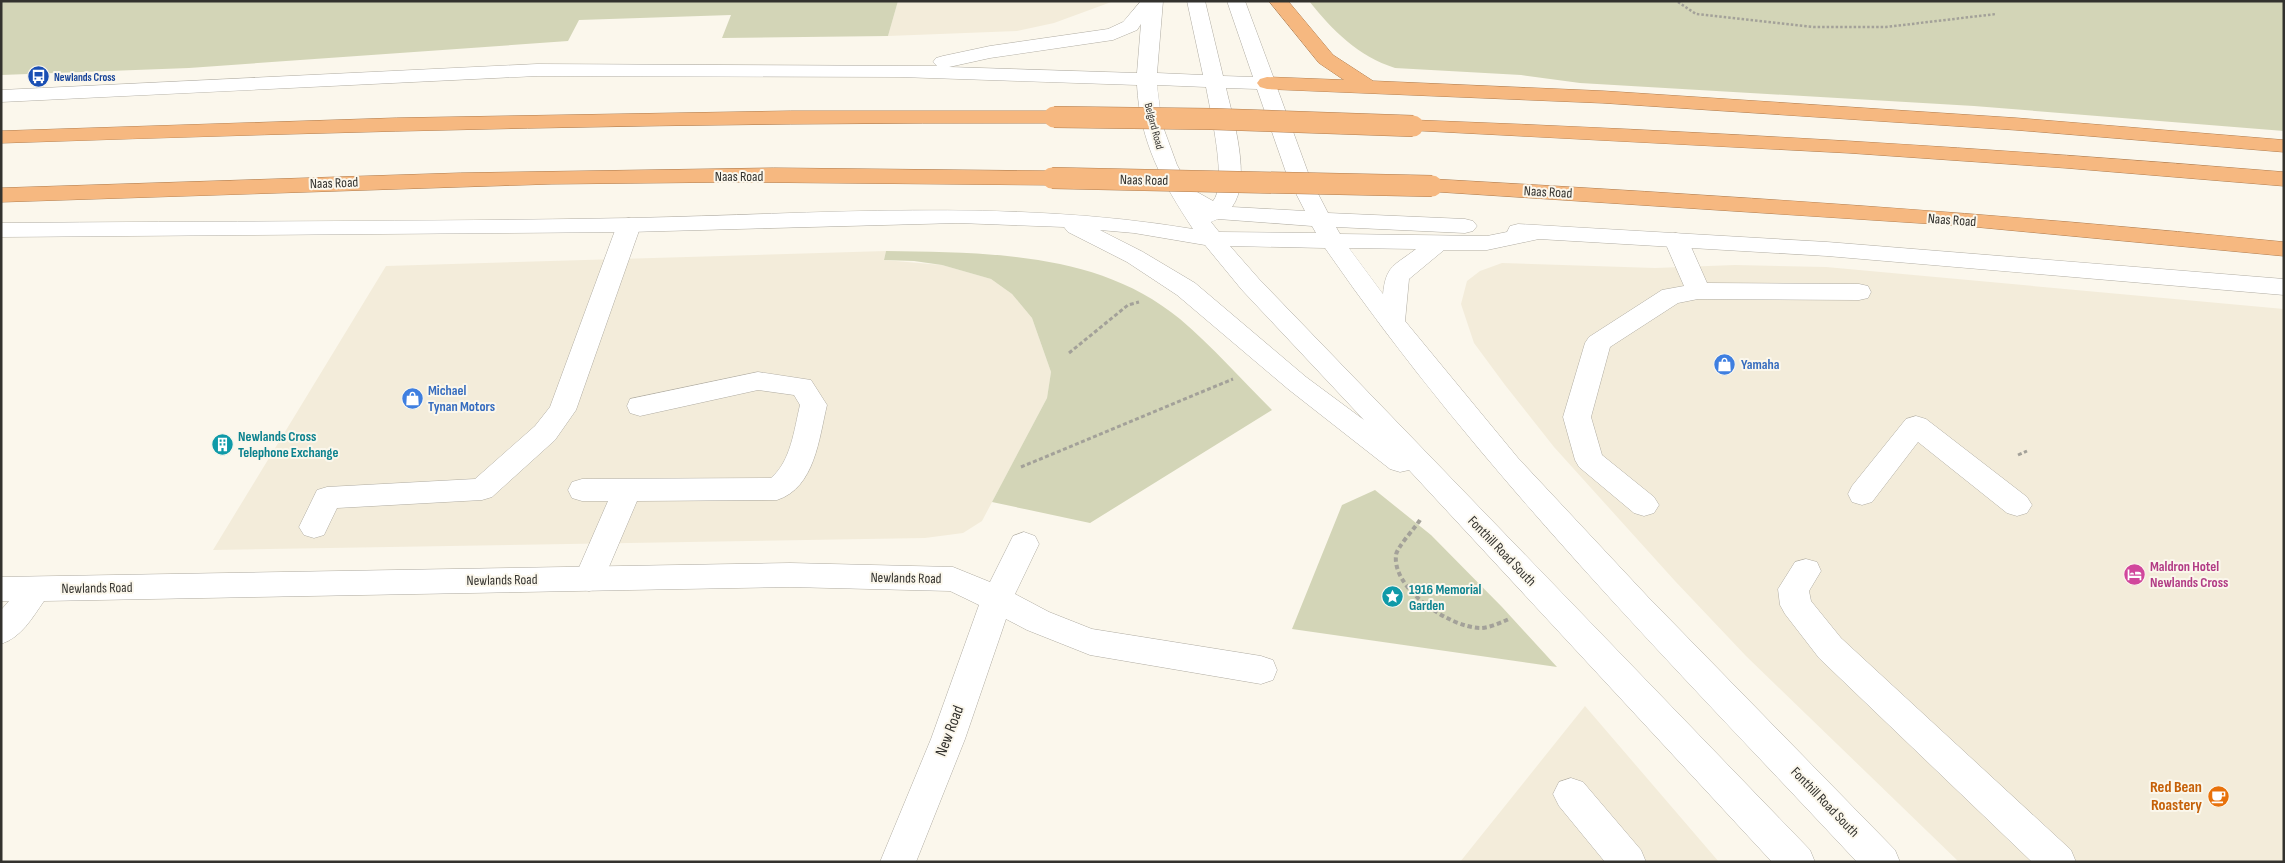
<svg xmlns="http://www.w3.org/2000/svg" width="2285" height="863" viewBox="0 0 2285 863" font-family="'Sofia Sans Condensed',sans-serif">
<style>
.built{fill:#f3ecda}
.green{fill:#d3d5b7}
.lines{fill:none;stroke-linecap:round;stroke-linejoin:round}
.service-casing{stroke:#b0aca2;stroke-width:1}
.minor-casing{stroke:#b0aca2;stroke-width:1}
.secondary-casing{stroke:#b0aca2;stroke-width:1}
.trunk-casing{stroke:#b07d4e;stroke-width:1}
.path-far2{stroke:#a3a199;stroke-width:2.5;stroke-dasharray:2.5 2;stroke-linecap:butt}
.path-far1{stroke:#a3a199;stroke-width:3;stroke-dasharray:4 2.5;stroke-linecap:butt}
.path{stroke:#a3a199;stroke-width:4;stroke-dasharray:4.5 3;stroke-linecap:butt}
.service{fill:#fff;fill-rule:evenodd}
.minor{fill:#fff;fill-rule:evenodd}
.secondary{fill:#fff;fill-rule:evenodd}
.trunk{fill:#f6b880;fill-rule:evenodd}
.trunk-bridge-casing{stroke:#b07d4e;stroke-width:22;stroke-linecap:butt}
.trunk-bridge{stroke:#f6b880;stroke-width:21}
.labels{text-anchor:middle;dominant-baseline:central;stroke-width:4;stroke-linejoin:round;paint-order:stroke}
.far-transit-label{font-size:11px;font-weight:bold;fill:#164399;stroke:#fbf7ec;text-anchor:start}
.far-street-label{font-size:11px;fill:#33322e;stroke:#fbf7ec}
.street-label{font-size:14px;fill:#33322e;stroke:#fbf7ec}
.shop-label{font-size:14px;font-weight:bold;fill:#366cbe;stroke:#fbf7ec;text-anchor:start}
.culture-label{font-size:14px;font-weight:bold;fill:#0d838f;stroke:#fbf7ec;text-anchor:start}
.hotel-label{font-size:14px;font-weight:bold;fill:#b23c85;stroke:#fbf7ec;text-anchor:start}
.near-street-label{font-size:16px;fill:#33322e;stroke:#fbf7ec}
.near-food-label{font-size:16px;font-weight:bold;fill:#c56008;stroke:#fbf7ec;text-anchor:end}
</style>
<rect width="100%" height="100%" fill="#fbf7ec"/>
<path class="built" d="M898,1H1114L1054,23L1017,31L888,36Z
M886,251L884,260L942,265L991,279L1012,294L1032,318L1051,372L1047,398L982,521L963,533L925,538L213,550L386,266Z
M1502,263L1655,268L1735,265L1826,267L2284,309V862H1959L1746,656L1675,581L1554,447L1505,385L1474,343L1461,304L1467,281L1480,271Z
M1585,706L1719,862H1460Z"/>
<path class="green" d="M1,1H898L888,36L722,38L731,15L579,20L568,41L189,68L1,75Z
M1309,1H2284V131L1974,106L1580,83L1521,75L1395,68C1358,56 1333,31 1309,1Z
M886,251C987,253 1098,251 1180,319C1212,346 1242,380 1272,410L1090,523L992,502L1047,398L1051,372L1032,318L1012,294L991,279L942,265L914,261L884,260Z
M1375,490L1431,535L1502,607L1557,667L1292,629L1342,505Z"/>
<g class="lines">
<defs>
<path id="service" d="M629,218L637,220L641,225L576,410L555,440L492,497L482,500L337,508L324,535L314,538L304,535L299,527L317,490L327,487L475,479L535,426L550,407L617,225L621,220Z
M1676,233L1684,235L1688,240L1707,283L1859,284L1868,286L1871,292L1868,298L1859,300L1698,299L1678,303L1610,347L1591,417L1602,455L1654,497L1659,505L1654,513L1644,516L1634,513L1579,467L1575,460L1563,417L1585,343L1589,337L1662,290L1684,286L1664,240L1668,235Z
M758,372L811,380L827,405C819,438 815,488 777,500L637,501L600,588L589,591L578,588L574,579L608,501H582L572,498L568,490L572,482L582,479L771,478C791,461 794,430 800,405L794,395L758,390L640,416L630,413L627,406L630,399Z
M1916,416L1926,419L2027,497L2032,505L2027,513L2017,516L2007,513L1918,442L1872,502L1862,505L1852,502L1848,494L1852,486L1906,419Z
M1806,559L1817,562L1821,571L1809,591L1811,601L1841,638L2071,850L2076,862H2032L1819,658L1785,614L1780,605L1778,589L1795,562Z
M1571,778L1583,782L1641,850L1646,862H1605L1559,806L1553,794L1559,782Z"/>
<path id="minor" d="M1024,532L1035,536L1039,544L1015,594L1049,612L1092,629L1261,656L1273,660L1277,670L1273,680L1261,684L1090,655L1027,630L1006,619L965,739L916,862H880L931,739L979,605L950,591L790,587L44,601C32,618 22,637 1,644V610L9,601H1V577L790,563L953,567L990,582L1013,536Z"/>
<path id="secondary" d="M1141,1H1163L1157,73L1203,75L1187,1H1205L1223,76L1253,77L1227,1H1245L1274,79L1277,83L1276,85L1310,178L1328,213L1465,219L1473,221L1477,226L1473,231L1465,233L1336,227L1340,234L1487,236L1507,232L1510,226L1518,224L1827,242L2284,279V295L1827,256L1539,239L1487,250H1444L1409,279L1405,321L1518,458L1648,597L1895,850L1900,862H1857C1672,664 1479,471 1325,248L1230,246L1259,279L1810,850L1815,862H1772L1409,470L1400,472L1390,469L1288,389L1177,295L1127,262L1068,232L1064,227L958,223L629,232L1,237V223C211,221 421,222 631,218C818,214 1007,198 1193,229C1162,182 1140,142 1137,85L900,77L537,76L1,102V90L537,64L937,66L933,62L936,58L943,56L990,46L1108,29L1123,22ZM1141,24L1137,73L949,67L990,58L1113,40L1137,30ZM1157,85L1206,87C1210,109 1228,185 1213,201L1190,188L1177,165L1162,124ZM1226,88L1257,89L1288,178L1305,211L1232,207C1252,180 1233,119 1226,88ZM1218,219L1312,226L1316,233L1219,232L1211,222ZM1100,230L1134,233L1205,245L1242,290L1364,420L1306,377L1195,283L1143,252ZM1349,248L1416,249C1394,266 1386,265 1383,294Z"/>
<path id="trunk" d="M1269,1H1288L1333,55L1373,81L1603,91L2016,118L2284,140V152L2016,130L1603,103L1267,89L1260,87L1257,83L1260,79L1267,77L1344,80L1319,63Z
M791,111H1054L1061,113L1064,117L1061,121L1054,123C703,122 352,131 1,143V131L396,118Z
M1413,120C1704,131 1994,148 2284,172V186L2066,168L1849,153L1406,130L1403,126L1406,122Z
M774,168L1052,171L1060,173L1063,178L1060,183L1052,185L735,182L551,184L1,202V188L460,173Z
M1432,179C1716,195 2000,213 2284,242V256L1965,226L1424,191L1421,186L1424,181Z"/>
</defs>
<use href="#service" class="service-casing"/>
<use href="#minor" class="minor-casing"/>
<use href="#secondary" class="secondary-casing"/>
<use href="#trunk" class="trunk-casing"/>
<path class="path-far2" d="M1678,2L1696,14L1814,27H1886L1996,14"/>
<path class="path-far1" d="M1069,353L1128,305L1139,302
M2018,455L2027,451
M1021,467L1233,379"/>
<path class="path" d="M1420,520C1415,528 1397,547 1396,555C1392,589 1449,627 1480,628C1489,628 1500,623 1509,619"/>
<use href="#service" class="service"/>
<use href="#minor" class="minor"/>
<use href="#secondary" class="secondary"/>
<use href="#trunk" class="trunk"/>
<defs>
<path id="trunk-bridge" d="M1054,117L1212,119L1413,126
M1052,178L1432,186"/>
</defs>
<use href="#trunk-bridge" class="trunk-bridge-casing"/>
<use href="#trunk-bridge" class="trunk-bridge"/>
</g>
<defs>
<symbol id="bus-disc" viewBox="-11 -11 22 22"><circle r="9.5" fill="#1a4fb4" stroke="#fbf7ec"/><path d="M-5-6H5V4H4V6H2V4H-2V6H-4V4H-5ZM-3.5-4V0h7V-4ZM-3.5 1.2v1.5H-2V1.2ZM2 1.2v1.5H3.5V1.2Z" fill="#fff"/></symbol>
<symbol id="shop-disc" viewBox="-11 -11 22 22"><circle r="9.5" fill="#3f7fe0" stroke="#fbf7ec"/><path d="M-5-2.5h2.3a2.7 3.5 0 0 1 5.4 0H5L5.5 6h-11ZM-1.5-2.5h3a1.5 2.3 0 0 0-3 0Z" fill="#fff"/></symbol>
<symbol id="building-disc" viewBox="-11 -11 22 22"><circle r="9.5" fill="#0f9aa8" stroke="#fbf7ec"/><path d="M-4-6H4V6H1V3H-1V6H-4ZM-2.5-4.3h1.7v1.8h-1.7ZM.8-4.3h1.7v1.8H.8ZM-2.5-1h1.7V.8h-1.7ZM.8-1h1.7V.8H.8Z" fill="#fff"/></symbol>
<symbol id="hotel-disc" viewBox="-11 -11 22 22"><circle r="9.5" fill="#d1479c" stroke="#fbf7ec"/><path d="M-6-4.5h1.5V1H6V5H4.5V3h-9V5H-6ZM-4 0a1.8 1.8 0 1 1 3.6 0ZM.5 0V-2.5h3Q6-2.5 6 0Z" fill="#fff"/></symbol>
<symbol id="sight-disc" viewBox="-11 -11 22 22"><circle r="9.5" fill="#0f9aa8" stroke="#fbf7ec"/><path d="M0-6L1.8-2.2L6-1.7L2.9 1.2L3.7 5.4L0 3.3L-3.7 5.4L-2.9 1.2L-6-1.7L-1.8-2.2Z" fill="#fff"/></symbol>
<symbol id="cafe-disc" viewBox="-11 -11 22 22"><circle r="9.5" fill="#e8710a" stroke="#fbf7ec"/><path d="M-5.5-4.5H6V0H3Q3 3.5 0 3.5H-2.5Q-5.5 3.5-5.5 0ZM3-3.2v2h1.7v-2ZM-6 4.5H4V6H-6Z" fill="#fff"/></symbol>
</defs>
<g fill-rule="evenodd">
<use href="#bus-disc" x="26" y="64" width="25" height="25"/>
<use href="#shop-disc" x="1712" y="352" width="25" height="25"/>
<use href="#shop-disc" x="400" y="386" width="25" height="25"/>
<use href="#building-disc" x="210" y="432" width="25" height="25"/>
<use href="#hotel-disc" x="2122" y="562" width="25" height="25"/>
<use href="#sight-disc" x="1380" y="584" width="25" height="25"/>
<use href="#cafe-disc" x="2206" y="784" width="25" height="25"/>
</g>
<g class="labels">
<g class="far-transit-label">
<text x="54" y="77">Newlands Cross</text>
</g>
<g class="far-street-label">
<text transform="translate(1154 126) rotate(75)">Belgard Road</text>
</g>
<g class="street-label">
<text x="739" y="176">Naas Road</text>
<text transform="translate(1144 180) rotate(1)">Naas Road</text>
<text transform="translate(334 183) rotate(-2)">Naas Road</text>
<text transform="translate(1548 192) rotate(3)">Naas Road</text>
<text transform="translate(1952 220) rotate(4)">Naas Road</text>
<text transform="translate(1502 551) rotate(46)">Fonthill Road South</text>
<text transform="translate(906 578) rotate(1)">Newlands Road</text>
<text transform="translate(502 580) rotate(-1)">Newlands Road</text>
<text transform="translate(97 588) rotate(-1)">Newlands Road</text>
<text transform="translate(1825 802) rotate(46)">Fonthill Road South</text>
</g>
<g class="shop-label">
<text x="1741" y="364">Yamaha</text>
<text x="428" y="390">Michael<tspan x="428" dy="16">Tynan Motors</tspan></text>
</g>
<g class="culture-label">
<text x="238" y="436">Newlands Cross<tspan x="238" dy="16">Telephone Exchange</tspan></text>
<text x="1409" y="589">1916 Memorial<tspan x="1409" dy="16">Garden</tspan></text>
</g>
<g class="hotel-label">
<text x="2150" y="566">Maldron Hotel<tspan x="2150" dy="16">Newlands Cross</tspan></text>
</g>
<g class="near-street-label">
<text transform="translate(950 731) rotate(-69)">New Road</text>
</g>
<g class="near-food-label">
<text x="2202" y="787">Red Bean<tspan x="2202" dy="18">Roastery</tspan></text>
</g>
</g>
<rect width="2285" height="863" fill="none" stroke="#33322e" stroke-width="5"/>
</svg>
